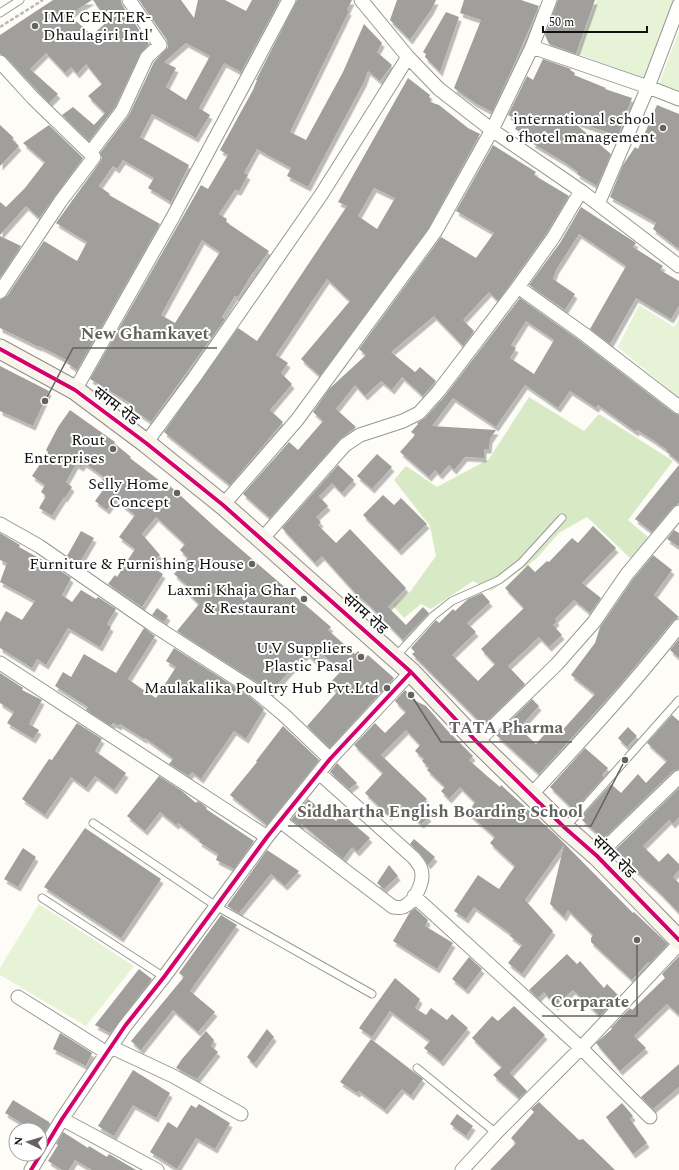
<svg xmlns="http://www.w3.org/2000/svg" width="679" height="1170" viewBox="0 0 679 1170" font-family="Spectral,'Noto Sans Devanagari',serif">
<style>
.green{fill:#e7f3d7}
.forest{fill:#d8eac5}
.building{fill:#a19f9c;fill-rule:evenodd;filter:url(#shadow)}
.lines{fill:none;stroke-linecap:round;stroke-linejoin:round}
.lane-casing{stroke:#979795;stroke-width:9}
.street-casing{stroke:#979795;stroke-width:15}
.secondary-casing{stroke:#8e8d8b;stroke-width:21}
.path{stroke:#b9b9b8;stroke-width:2.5;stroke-dasharray:4 2;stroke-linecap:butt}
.lane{stroke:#fffffe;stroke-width:7}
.street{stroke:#fffffe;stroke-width:13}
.secondary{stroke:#f6f4eb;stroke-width:19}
.cycleway-casing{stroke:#fff;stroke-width:6}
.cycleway{stroke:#d6006c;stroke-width:4}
.poi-dot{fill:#646362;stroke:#fff;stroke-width:1.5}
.labels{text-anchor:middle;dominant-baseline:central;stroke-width:4;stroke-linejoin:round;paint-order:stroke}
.poi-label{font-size:16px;fill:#111;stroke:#fff;text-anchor:end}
.street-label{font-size:16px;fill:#111;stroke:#fff}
.leader{fill:none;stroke:#646362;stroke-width:1.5}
.callout-dot{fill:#646362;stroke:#fff;stroke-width:1.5}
.callout-label{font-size:17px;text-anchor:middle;font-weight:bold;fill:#646362;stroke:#fff;stroke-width:4;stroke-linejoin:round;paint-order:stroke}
</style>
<defs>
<filter id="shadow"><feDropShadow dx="2.5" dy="4.5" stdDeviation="0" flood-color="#0004"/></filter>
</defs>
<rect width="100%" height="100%" fill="#fdfcf7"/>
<path class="green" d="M597,0H673L644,79L578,54Z
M679,31V92L659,84Z
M639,305L674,327L679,319V398L618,347Z
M39,904L134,966L86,1026L0,975V968Z"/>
<path class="forest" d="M529,397L584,431L599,414L673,461L628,520L650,539L631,559L587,517L559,533L536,559L491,591L473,581L431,609L421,604L404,618L393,606L410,592L436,556L430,526L394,480L406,466L437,487L489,459Z"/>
<path class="building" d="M53,0H92L69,15L92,35L108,21L93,0H121L122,5L149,44L140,54L115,107L89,141L62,115L73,107L94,125L105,113L88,96L102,84L86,64L77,74L71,67L65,73L46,53L30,69L58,94L49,103L6,57L0,54V35Z
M139,0H181L194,18L198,0H225L246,11L252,0H280L241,72L224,63L199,108L210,115L196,138L152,114L140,137L189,165L171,202L148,188L154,178L123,160L117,169L113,166L99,186L110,194L109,195L160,224L77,370L67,363L68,361L53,353L39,346V347L0,328V300L7,296L44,241L77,261L87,242L56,223L100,162L102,158L100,153L129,115L154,62L168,47L167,40ZM186,43L210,56L186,100L166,87L176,68L164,62Z
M297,0H352L347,10L349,11L290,132L306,140L343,72L364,24L382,43L377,52L392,65L380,81L368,71L364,82L308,187L287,176L291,168L257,149L244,173L248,175L239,191L235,190L219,214L227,219L226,222L269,251L254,272H253L238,297L235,296L222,317L225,319L151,422L128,406L130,403L90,379L201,185L208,189L228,155L220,150L253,90L257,80H256ZM202,240L220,252L175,323L161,315Z
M397,0H436L431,10L410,40L390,20Z
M464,0H521L539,6L512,69L492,112L475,103L454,88L481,20L460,13Z
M558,0H595L576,54L549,44L545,35Z
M446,12L459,17L440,72L425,57L426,54L423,52Z
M543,59L571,69L570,70L575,73L574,75L606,88L605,89L632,98L618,136L571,120L611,154L597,186L577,174L578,172L564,162L532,143L534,141L515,129L519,121L508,115L527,76L533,80Z
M408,78L430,95L429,97L431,99L430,102L439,105L468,128L480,134L428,229L320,376L301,359L350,301L327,279L276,355L288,363L281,373L292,384L270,410L283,422L230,485L164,432L238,328L257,341L347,206L338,202ZM374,188L395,198L377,229L358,216Z
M657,105L679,114V249L653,229L656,223L610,197L623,165L635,147L638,149Z
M0,125L14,138L12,139L19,146L0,166Z
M49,125L83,158L39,218L26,206L0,235V202L6,207L25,188L45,162L23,143Z
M493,145L536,172L534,175L569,196L546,234L498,301L489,292L463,320L474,331L463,346L434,316L391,352L415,372L420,367L436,381L423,396L402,377L392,390L381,381L365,396L355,385L336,409L356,427L339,440L270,518L243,494L289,442L298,450L323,421L313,412L329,389L366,355L359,349L441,237L476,258L494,233L456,211Z
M581,207L636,243L633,247L663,266L660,270L679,281V306L671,319L636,298L610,344L590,329L626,266L579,234L556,270L553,279L575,294L565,310L529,285L560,243Z
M0,236L21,246L0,278Z
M520,298L579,340L674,413L679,415V462L666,451L667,450L653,440L637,430L636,432L598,405L596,408L570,391L558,408L525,385L496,427L453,398L432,426L496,430L490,439L489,449H484V458L465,457L454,470L449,465L440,475L435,470L429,477L400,452L415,435L411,432L418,424L417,423L425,418L444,397ZM526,321L554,340L534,374L510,358L516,348L511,345Z
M0,366L49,391L33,426L0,411Z
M70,410L115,442L114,443L131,457L130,458L169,488L170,486L215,527L331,627L328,630L355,654L358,651L365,658L368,655L394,678L330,748L307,726L337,692L329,684L341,671L322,654L316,662L307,654L304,657L303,656L270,693L258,683L177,631L199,604L188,593L191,589L174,574L188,558L180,550L185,544L156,517L142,534L160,555L149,565L163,574L142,607L108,584L115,575L117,577L135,549L119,537L135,515L115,499L107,510L95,501L106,486L101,481L104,477L84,463L81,467L76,464L66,482L72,487L65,498L64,497L52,516L39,508L46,496L41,492L45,485L32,476L48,452L46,450L58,427Z
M377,454L392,467L372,489L357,476Z
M338,465L354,480L342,493L332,483L319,496L328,506L316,517L321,522L318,525L336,543L350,529L406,588L388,607L406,625L423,607L429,613L403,640L367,603L358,596L322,556L315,563L282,528Z
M679,465V503L673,507L652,532L635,519Z
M383,495L394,505L401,498L427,524L399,551L363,515Z
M593,526L616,548L582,583L601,598L590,613L574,600L555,619L557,621L553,625L562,635L549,647L539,637L508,666L525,684L483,725L412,654L415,652L411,648L436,620L439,623L453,609L455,611L468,599L482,593L490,602L467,623L476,632L452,655L478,681L495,664L481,649L524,608L505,588L528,565L535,572L547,561L549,562L572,538L578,543Z
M674,530L679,533V547L667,539Z
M81,531L94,538L79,564L67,556Z
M0,533L20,545L19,547L55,567L71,578L62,595L72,602L81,590L96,599L98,597L116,609L107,624L111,627L100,647L68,628L46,665L37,659L32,668L0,648V622L6,611L22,620L35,601L0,582L7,563L0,560Z
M653,555L672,570L654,595L679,617L673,621L619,686L539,774L496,735L532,699L539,706L519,728L536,744L551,727L559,734L595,694L571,675L595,643L600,627L633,579Z
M157,608L168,616L164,622L152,615Z
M144,628L155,636L128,679L142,689L156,698L176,667L166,661L174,648L249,696L264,709L246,739L234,731L201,779L192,772L189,776L169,764L173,759L170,756L145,738L144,739L120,724L119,726L113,723L111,726L86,710L88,707L55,686L63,672L71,677L84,654L116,673Z
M679,639V658L670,650Z
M0,673L23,688L22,690L42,700L29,724L39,730L33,739L7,723L14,712L0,703Z
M405,690L416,701L426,706L447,730L473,756L469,760L487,776L500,787L501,785L557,836L633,913L634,912L668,944L650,963L648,962L632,980L591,942V938L593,935L568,910L564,917L550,904L564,845L525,900L553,931L522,974L508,963L522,945L510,936L511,934L474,907L466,919L454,911L478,875L499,889L515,866L490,843L495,837L468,813L475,802L460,787L449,799L441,791L445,787L427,770L429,768L422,761L424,759L415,751L420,745L406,730L381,755L427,799L419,807L429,817L421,824L400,804L389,816L365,793L383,773L354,745L375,723L385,733L406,712L395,701Z
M672,715L679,721V769L673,771L603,839L582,820L583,819L581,817L611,784L621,793L638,774L646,783L667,761L647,743Z
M77,723L102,739L95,751L126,773L114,790L95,776L86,788L71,777L45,815L22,799L49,759L52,760Z
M283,726L319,760L267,825L230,795L257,762L256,761Z
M628,727L637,736L627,747L618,738Z
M585,748L608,768L602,775L604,777L574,810L550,787Z
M337,763L357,783L349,789L330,772Z
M159,776L182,791L196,803L197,801L201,803L207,808L206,809L254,841L234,869L216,860L218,854L199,842L200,840L178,823L176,825L160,812L145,831L127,816Z
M679,788V817L673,824L669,820L643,846L659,862L668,853L679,864V870L673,877L679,883V913L659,892L614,851Z
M308,799L336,821L342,814L370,838L357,852L352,847L343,859L302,824L300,826L291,820Z
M85,828L161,879L121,938L44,887Z
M414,839L435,857L428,865L420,853L410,844Z
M23,848L36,857L18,887L4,879Z
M267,850L299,871L285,886L271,874L239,913L227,906Z
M389,865L398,876L384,889L377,883Z
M415,908L428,920L425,926L453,943L437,969L393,941L410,912Z
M221,915L237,925L190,991L215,1012L198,1032L173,1010L141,1050L131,1041L184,977L179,973Z
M567,954L577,964L580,961L604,988L607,984L619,996L600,1016L573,990L555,1006L544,992L538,998L529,990Z
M679,956V1015L667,1004L634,1036L646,1048L620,1071L596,1043L612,1029L611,1028L630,1008L632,1010L665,978L662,974Z
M469,957L482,969L466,990L452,979Z
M139,969L152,979L112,1031L110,1033L95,1025Z
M395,978L420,999L415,1008L426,1015L431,1008L447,1020L452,1014L468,1028L441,1062L424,1048L430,1041L390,1011L372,1037L359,1028Z
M514,1006L545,1035L510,1073L527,1091L519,1098L493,1075L502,1067L472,1038L492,1016L498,1021Z
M267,1029L274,1037L254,1064L247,1057Z
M206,1031L214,1040L211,1046L218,1052L197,1079L176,1068L182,1059Z
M60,1033L92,1053L86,1066L53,1049Z
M371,1039L423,1079L411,1096L402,1089L385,1110L359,1091L357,1093L340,1082Z
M679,1064V1087L653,1109L641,1097Z
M133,1070L170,1093L156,1118L133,1105L114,1136L98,1126Z
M13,1100L49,1122L50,1124L42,1136L40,1134V1130H33L5,1113Z
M539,1102L579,1140L583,1139L615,1170H490L516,1143L511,1138L534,1112L531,1109Z
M622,1103L633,1116L630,1119L647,1143L633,1154L606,1117Z
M199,1104L230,1123L215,1149L196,1138L177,1169L150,1152L168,1122L177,1128L191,1105L196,1108Z
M457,1114L473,1126L466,1136L450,1124Z
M63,1132L88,1148L89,1146L107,1157L109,1154L136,1170H92L75,1160L69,1170H62L48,1161L58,1145L56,1144Z"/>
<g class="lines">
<defs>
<path id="lane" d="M0,13L20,0
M395,657L433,616L452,601L499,580L521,563L562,518
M93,823L216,906L372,994
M566,827L679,700
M42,898L164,977
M417,1068L496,1133"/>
<path id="street" d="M361,0L408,57L439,89L492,130L581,191L679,266
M532,47L648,87L679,99
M0,62L33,98L94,157L60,202L0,292
M90,153L122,111L147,57L160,45L129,0
M598,204L648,87L679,5
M518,287L584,334L679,407
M75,390L173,217L289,0
M146,443L194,378L321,195L408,57
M223,505L297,420L435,232L492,130L532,47L550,0
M0,524L39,546L153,625L254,690L284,715L330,759
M262,539L345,445L360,435L403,421L419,413L438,392L518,287L553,238L581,191
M0,663L267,837
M477,742L557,664L594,622L627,574L679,512
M531,795C582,740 633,685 679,626
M280,821L393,907C396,907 400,908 403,907C415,902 425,881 421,869C420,865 416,861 414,858L319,773
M597,856L679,777
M414,896L581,1048L650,1117
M18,997L107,1053
M111,1047L173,1076L241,1114
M62,1119L157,1170
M31,1170L62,1119L125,1026L164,977L267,837L330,759L411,672
M462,1170L496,1133L581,1048L679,944"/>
<path id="secondary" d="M0,349L75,390L146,443L223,505L411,672L477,742L565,828L597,856L679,940"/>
</defs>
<use href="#lane" class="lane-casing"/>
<use href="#street" class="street-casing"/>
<use href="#secondary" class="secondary-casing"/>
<path class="path" d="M0,27L43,0"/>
<use href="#lane" class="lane"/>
<use href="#street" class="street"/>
<use href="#secondary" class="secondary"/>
<defs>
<path id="cycleway" d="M0,349L75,390L146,443L223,505L411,672L477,742L565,828L597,856L679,940
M31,1170L62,1119L125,1026L164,977L267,837L330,759L411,672"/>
</defs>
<use href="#cycleway" class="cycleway-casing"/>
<use href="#cycleway" class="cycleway"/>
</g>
<g class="poi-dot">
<circle cx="35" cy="26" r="4"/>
<circle cx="663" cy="128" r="4"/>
<circle cx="113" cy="449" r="4"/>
<circle cx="177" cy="493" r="4"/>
<circle cx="252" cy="564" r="4"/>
<circle cx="304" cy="599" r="4"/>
<circle cx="361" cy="657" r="4"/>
<circle cx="387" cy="688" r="4"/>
</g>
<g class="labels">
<g class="poi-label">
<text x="43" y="17" text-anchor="start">IME CENTER-<tspan x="43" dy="18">Dhaulagiri Intl'</tspan></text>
<text x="655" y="119">international school<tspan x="655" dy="18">o fhotel management</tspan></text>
<text x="105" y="440">Rout<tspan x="105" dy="18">Enterprises</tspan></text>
<text x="169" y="484">Selly Home<tspan x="169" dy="18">Concept</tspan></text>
<text x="244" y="564">Furniture &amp; Furnishing House</text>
<text x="296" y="590">Laxmi Khaja Ghar<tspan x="296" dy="18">&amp; Restaurant</tspan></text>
<text x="353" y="648">U.V Suppliers<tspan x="353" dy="18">Plastic Pasal</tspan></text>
<text x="379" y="688">Maulakalika Poultry Hub Pvt.Ltd</text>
</g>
<g class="street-label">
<text transform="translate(116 406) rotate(37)">संगम रोड</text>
<text transform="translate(365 614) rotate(41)">संगम रोड</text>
<text transform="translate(614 857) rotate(44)">संगम रोड</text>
</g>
</g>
<path class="leader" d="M45 401L73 348H217M411 695L441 742H572M625 760L591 826H288M637 940L637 1016H542"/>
<g class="callout-dot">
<circle cx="45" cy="401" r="4"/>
<circle cx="411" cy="695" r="4"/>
<circle cx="625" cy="760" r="4"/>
<circle cx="637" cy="940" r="4"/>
</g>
<g class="callout-label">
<text x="145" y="339">New Ghamkavet</text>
<text x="506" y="733">TATA Pharma</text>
<text x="440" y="817">Siddhartha English Boarding School</text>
<text x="590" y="1007">Corparate</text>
</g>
<g transform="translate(28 1142) rotate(275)"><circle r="19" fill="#ffffff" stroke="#a0a0a0"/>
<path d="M0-3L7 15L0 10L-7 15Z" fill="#646362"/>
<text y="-6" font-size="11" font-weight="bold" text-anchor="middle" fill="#111111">N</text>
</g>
<path d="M543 26v6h104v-6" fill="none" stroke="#111111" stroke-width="2"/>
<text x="549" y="26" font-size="12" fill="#111111" stroke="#ffffff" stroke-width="3" paint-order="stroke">50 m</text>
</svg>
